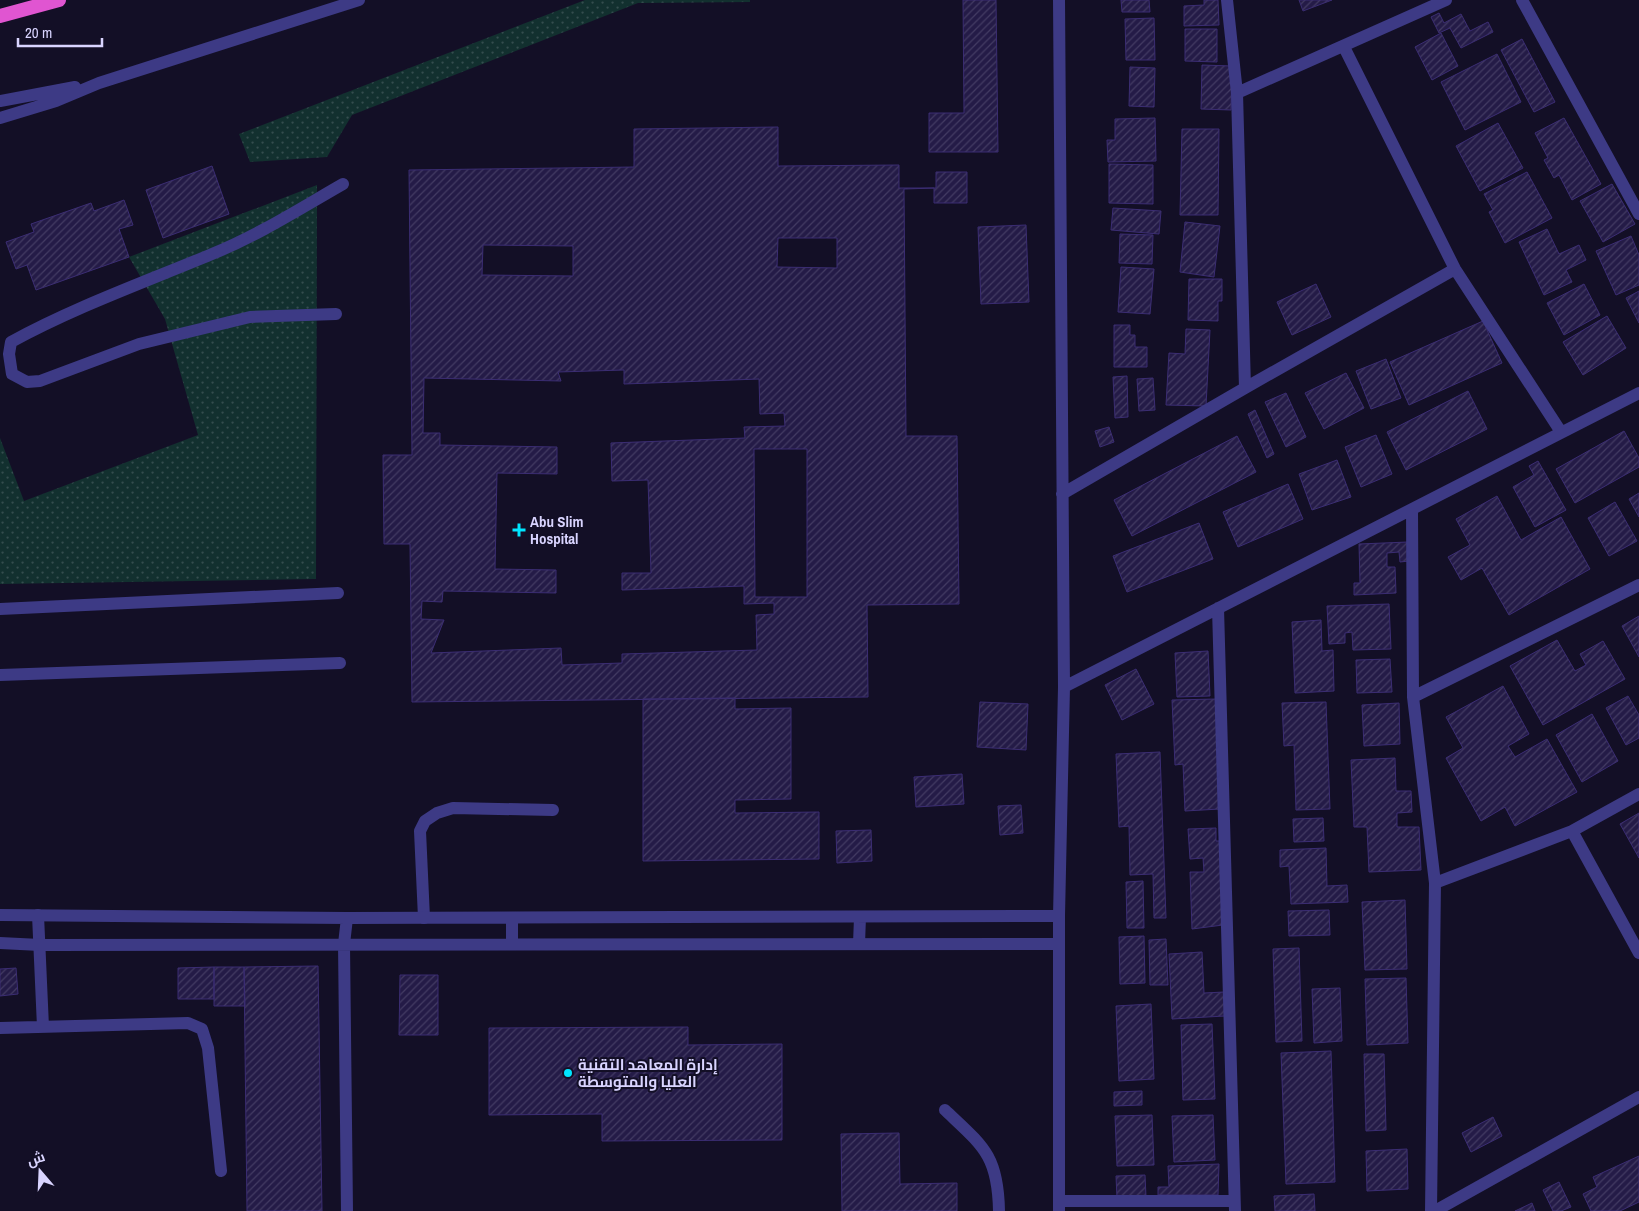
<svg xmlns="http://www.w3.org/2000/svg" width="1639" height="1211" viewBox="0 0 1639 1211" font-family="'Archivo Narrow',Cairo,sans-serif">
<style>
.grass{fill:url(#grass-dots)}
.building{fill:url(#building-hatch);stroke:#3b2d73;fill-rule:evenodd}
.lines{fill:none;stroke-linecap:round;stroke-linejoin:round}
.service{stroke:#3d3a85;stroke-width:12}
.minor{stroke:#3d3a85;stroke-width:12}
.trunk{stroke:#e055d1;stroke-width:14}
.poi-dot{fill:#00e5ff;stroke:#130f26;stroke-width:2}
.labels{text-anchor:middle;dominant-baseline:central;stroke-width:4;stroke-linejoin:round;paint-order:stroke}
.poi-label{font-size:15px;font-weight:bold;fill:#d9d4ff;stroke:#130f26;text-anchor:start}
</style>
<defs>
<pattern id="grass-dots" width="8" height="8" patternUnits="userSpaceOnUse" patternTransform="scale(1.25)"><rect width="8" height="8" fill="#12302f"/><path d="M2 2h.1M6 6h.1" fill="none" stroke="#344d4e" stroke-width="1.8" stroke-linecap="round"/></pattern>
<pattern id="building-hatch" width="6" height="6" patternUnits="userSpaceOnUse" patternTransform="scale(1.25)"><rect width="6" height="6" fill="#241b47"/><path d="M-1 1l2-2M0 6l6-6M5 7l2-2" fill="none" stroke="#433b63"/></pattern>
</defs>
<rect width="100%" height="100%" fill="#130f26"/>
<path class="grass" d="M585,0H750V2L638,3L352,115L327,157L250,162L239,134Z
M317,185L316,579L0,584V438L24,501L198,435L165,319L129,257Z"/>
<path class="building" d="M963,0H996L998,152H929V113H964Z
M1121,0H1149L1150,12H1122Z
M1204,0H1218L1219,25L1184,26V6L1204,5Z
M1299,0H1332L1303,11Z
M1439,13L1444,23L1461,14L1470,31L1488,22L1493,32L1461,48L1450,28L1439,33L1431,17Z
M1154,18L1155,60H1126L1125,19Z
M1185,29H1217V62L1185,61Z
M1441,33L1458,66L1432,80L1415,47Z
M1522,39L1555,102L1534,112L1501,50Z
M1497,54L1521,102L1465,130L1441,82Z
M1202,65L1232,66L1231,110L1201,109Z
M1130,67L1155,68L1154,107L1129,106Z
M1155,118L1156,161L1108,162L1107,140H1115V119Z
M1564,118L1601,184L1572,200L1559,175L1554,178L1544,160L1548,158L1535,133Z
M1498,123L1523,168L1480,191L1456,146Z
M778,127V166L899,165V188H936V172H967V203H934V188L904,189L906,436H957L959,604L867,605L868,697L412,702L410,544H384L383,455H412L409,170L634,167V129ZM778,238H837V268L777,267ZM483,245L573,246V276L482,275ZM754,449H807V597H755Z
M1182,129H1219L1218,215H1180Z
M1109,164L1153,165V204L1109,203Z
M212,166L229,214L163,238L146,190Z
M1527,172L1552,218L1505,243L1489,212L1493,210L1484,194Z
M1612,184L1635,224L1603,242L1580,201Z
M124,200L133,225L119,229L129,257L36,290L27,265L16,269L6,242L34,232L31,224L91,203L94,211Z
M1113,208L1161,211L1159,234L1111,230Z
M1185,222L1220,226L1214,277L1180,272Z
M1026,225L1029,302L981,304L978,227Z
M1547,229L1559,254L1579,245L1586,260L1566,270L1572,282L1544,295L1519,242Z
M1120,234L1153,235L1152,264L1119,263Z
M1631,236L1639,255V285L1616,295L1596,251Z
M1121,267L1154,269L1150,314L1118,312Z
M1189,279H1222V301H1218V321L1188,320Z
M1316,284L1331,317L1292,335L1277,302Z
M1584,284L1600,315L1564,335L1547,303Z
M1639,291V323L1626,298Z
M1607,316L1626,348L1583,375L1563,342Z
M1483,321L1502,363L1409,405L1390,362Z
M1114,325H1130V335H1135V347H1147V367H1114Z
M1186,329L1210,330L1206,406L1166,405L1169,353L1185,354Z
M1386,359L1401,398L1371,409L1356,371Z
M624,370V384L759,379L760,414L784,413L785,426L744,427L745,438L611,443L612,481L648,480L651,573H622V590L744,586V604L774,603V614L756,615L757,650L622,654V663L562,665L561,648L431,653L444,620L421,619L422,601L442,602L443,591L556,593V570L495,569L497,473L557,474V447L440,445V433H423L424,378L561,381L558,372Z
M1346,373L1364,408L1324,429L1305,393Z
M1127,376L1128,417L1115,418L1113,377Z
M1153,378L1155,410L1139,411L1137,379Z
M1468,391L1487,429L1406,470L1387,432Z
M1286,393L1306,437L1286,447L1265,402Z
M1255,410L1274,454L1267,458L1248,414Z
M1109,427L1114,442L1100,447L1095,431Z
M1624,431L1639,458V467L1575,503L1556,469Z
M1376,435L1392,474L1361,487L1345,447Z
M1237,436L1256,472L1132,536L1114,500Z
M1337,460L1351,497L1312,510L1299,474Z
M1538,461L1566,510L1535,527L1513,487L1534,475L1529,466Z
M1288,484L1303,519L1238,547L1223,512Z
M1639,493V517L1629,499Z
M1497,496L1521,540L1561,517L1590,569L1509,615L1482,568L1461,580L1448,557L1470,545L1456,519Z
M1615,502L1637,541L1609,556L1588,518Z
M1199,523L1213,559L1127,592L1113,556Z
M1408,542L1409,561L1400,562L1399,552L1387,553V567H1395L1396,593L1354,595V583H1360L1359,544Z
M1389,604L1391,649L1353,650L1352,632L1345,633V643L1329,644L1327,606Z
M1639,616V657L1622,626Z
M1321,620L1322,651L1333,650L1334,691L1295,693L1292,622Z
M1557,640L1575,671L1586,665L1580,654L1603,641L1625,679L1543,725L1510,666Z
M1208,651L1210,696L1177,697L1175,653Z
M1390,659L1392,692L1357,693L1356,660Z
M1136,669L1154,704L1122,720L1105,685Z
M1503,686L1529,734L1508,746L1515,757L1547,739L1577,792L1515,826L1505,807L1481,821L1446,758L1463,748L1446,717Z
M1628,696L1639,715V738L1626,745L1606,708Z
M735,698V709L791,708V799L735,800V813L819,812V859L643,861V699Z
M1216,699L1220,809L1185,811L1183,764L1175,765L1172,700Z
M980,702L1028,704L1026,750L977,747Z
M1326,702L1330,809L1296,810L1294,745L1284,746L1282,703Z
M1399,703L1400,744L1364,746L1362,705Z
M1592,714L1618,761L1582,782L1556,735Z
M1160,752L1166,918H1154L1153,874L1130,875L1129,826L1119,827L1116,754Z
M1395,758L1396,791H1411L1412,812L1397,813V827H1419L1421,870L1369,872L1367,827H1354L1351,760Z
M962,774L964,804L916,807L914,777Z
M1021,805L1023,833L1000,835L998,806Z
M1639,813V858L1620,824Z
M1323,818L1324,841L1294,842L1293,819Z
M1216,828V841H1220L1223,925L1192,929L1190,872H1204L1203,858L1190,859L1188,829Z
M871,830L872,861L837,863L836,831Z
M1326,848L1327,886L1347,885L1348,902L1291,904L1289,866L1280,867V850Z
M1143,881L1144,928H1127L1126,882Z
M1405,900L1407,969L1365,970L1362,902Z
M1329,910L1330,935L1289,936L1288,911Z
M1144,936L1145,983L1120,984L1119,937Z
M1166,939L1168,985H1150L1149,940Z
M1299,948L1302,1041L1276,1042L1273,949Z
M1202,952L1204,993L1224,992L1225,1016L1172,1019L1169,954Z
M318,966L322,1211H247L244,967Z
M214,967H244L245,1006H214Z
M214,967V999H178V968Z
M16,968L18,994L0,996V969Z
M400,975H438V1035H399Z
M1406,978L1408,1043L1367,1045L1365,979Z
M1340,988L1342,1041L1314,1043L1312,989Z
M1151,1004L1154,1079L1119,1081L1116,1006Z
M1212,1024L1215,1099L1183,1100L1181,1025Z
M688,1027V1045L782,1044V1140L602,1141V1114L489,1115V1028Z
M1331,1051L1335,1182L1286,1184L1281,1053Z
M1364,1054H1384L1386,1130L1366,1131Z
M1142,1091V1105L1114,1106V1092Z
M1152,1115L1154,1165L1117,1166L1115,1116Z
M1213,1115L1215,1160L1174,1162L1172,1116Z
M1493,1117L1502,1136L1471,1152L1462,1133Z
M899,1133L900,1184L957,1183V1211H842L841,1134Z
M1407,1149L1408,1189L1367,1191L1366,1151Z
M1639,1156V1202L1620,1211H1591L1583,1194L1597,1187L1593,1177Z
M1219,1164L1218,1195H1158V1187H1169L1168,1166Z
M1145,1175L1146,1197L1117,1198L1116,1176Z
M1559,1182L1571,1207L1561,1211H1553L1543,1190Z
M1314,1194L1315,1211H1275L1274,1196Z
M1532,1203L1535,1211H1515Z"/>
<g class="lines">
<path class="service" d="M336,314L250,317L139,344L40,381L27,382L12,374L9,354L11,342C75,307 145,282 212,254C257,236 301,208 343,184
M0,609L338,593
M0,675L340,663
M38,915L43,1027
M424,918L420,831L425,821L437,813L453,808L553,810
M0,1028L188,1023L202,1029L208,1048L221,1171
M945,1110C983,1146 998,1155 999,1211"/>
<path class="minor" d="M1227,0L1237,93L1245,388
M1522,0L1639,214
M1344,47L1455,269L1561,432
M1237,93L1446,0
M0,101L75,87
M0,118L56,101L99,83L359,0
M1062,494L1245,388L1455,269
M1412,509L1413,697L1435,883L1431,1211
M1218,608L1235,1211
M1064,687L1639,393
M1413,697L1639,585
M1572,831L1639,953
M1435,883L1572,831L1639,794
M0,915L347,918L1059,916
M0,943L40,945L1059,944
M512,944V918
M859,944L860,917
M1059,1201H1234
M347,1211L344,944L347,918
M1059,1211V916L1064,687L1059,0
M1435,1211L1639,1097"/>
<path class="trunk" d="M0,16L59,0"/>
</g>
<g class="poi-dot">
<path d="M516.5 522.5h5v5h5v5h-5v5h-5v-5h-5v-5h5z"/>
<circle cx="568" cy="1073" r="5"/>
</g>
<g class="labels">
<g class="poi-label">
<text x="530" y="521">Abu Slim<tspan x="530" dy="17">Hospital</tspan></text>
<text x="578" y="1064">إدارة المعاهد التقنية<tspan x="578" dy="17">العليا والمتوسطة</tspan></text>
</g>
</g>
<g transform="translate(40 1171) rotate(341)" stroke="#130f26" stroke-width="4" paint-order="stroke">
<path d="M0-4L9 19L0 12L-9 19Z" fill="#d9d4ff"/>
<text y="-8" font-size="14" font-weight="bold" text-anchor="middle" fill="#d9d4ff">ش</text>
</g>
<path d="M18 38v8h84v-8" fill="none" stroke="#d9d4ff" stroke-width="2.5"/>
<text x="25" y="38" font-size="15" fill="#d9d4ff" stroke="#130f26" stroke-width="4" paint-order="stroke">20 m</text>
</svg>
